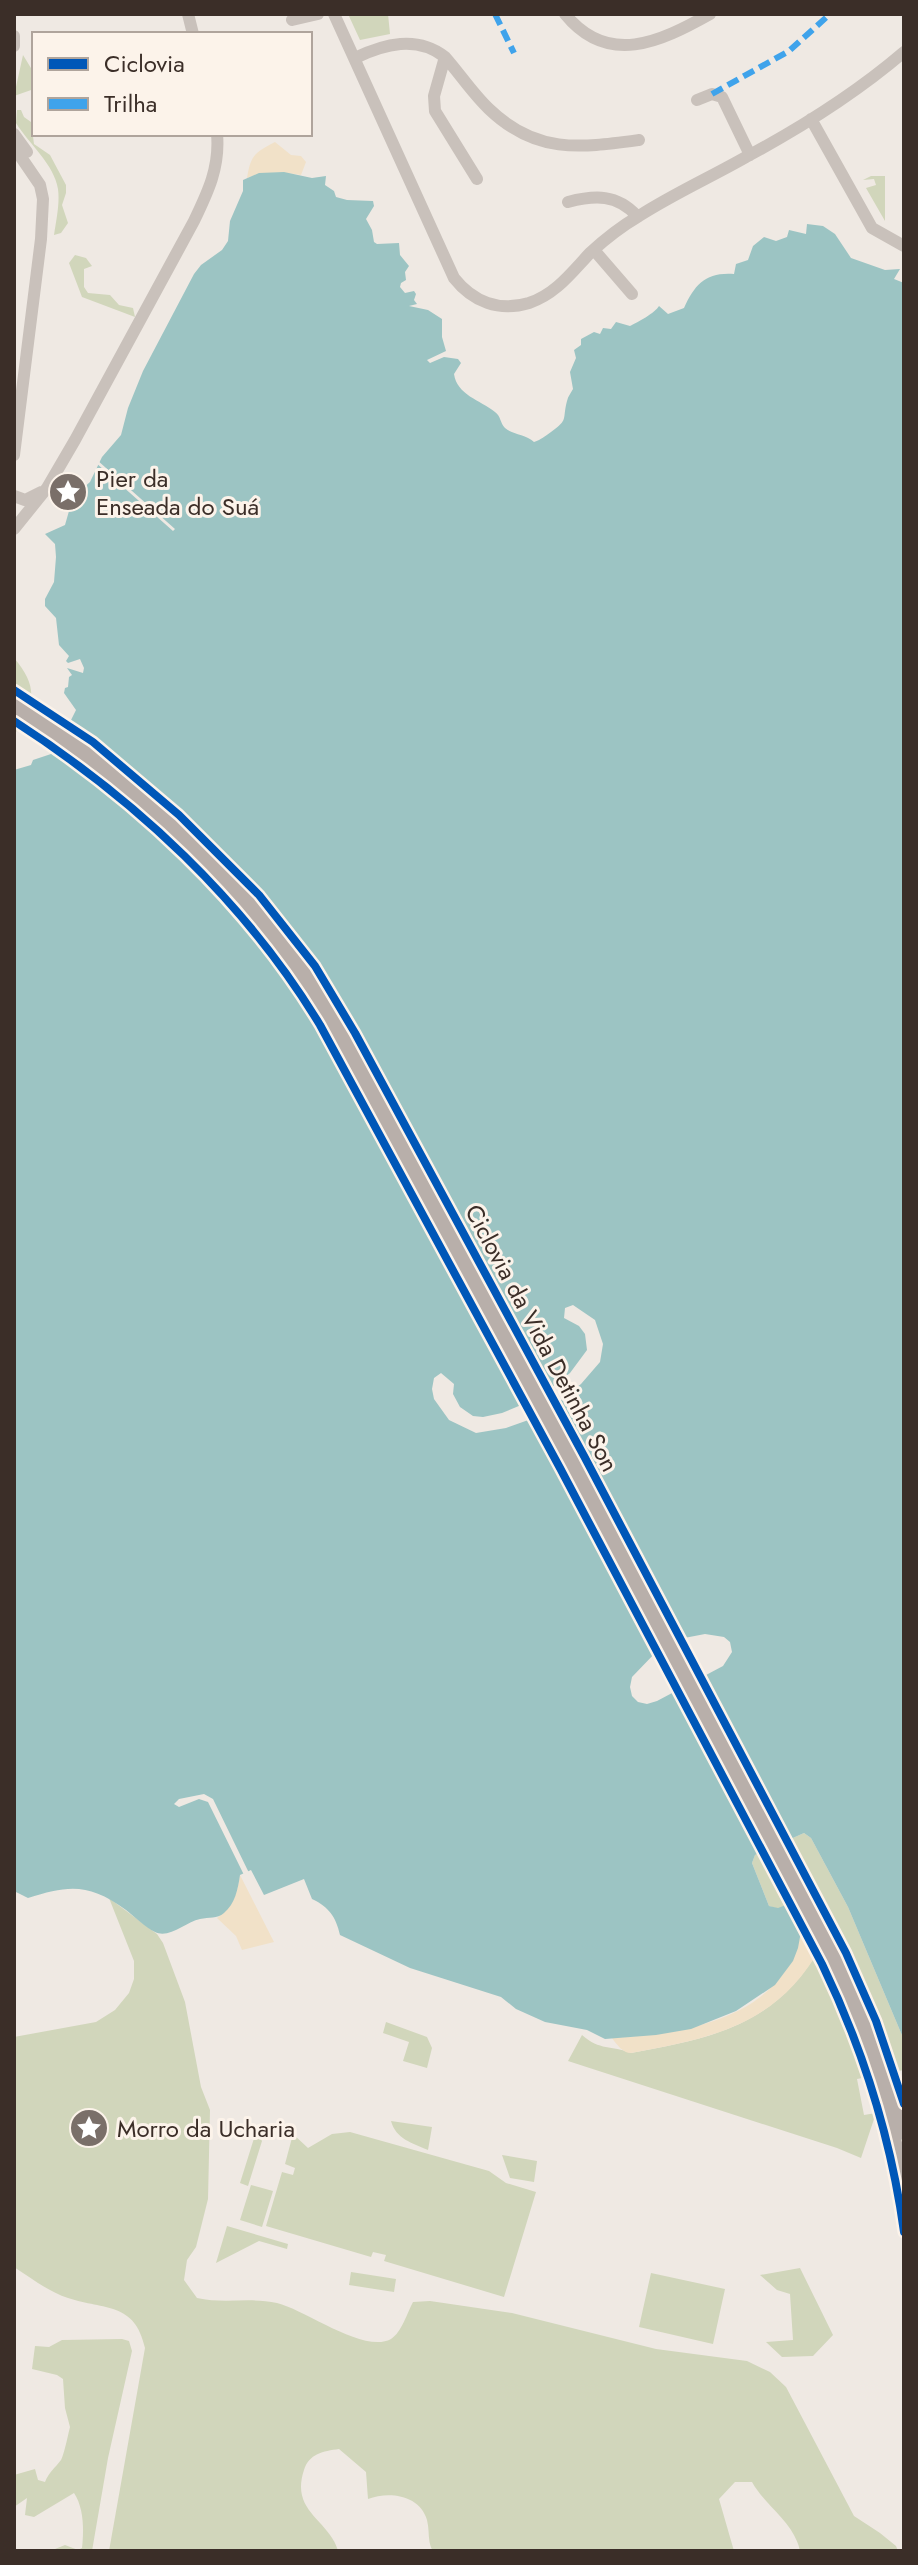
<svg xmlns="http://www.w3.org/2000/svg" width="918" height="2565" viewBox="0 0 918 2565" font-family="Jost,sans-serif">
<style>
.green{fill:#d1d6bb;fill-rule:evenodd}
.sand{fill:#f1e1c8}
.water{fill:#9cc4c3}
.pier{fill:#efe9e3}
.lines{fill:none;stroke-linecap:round;stroke-linejoin:round}
.minor{stroke:#c9c1bb;stroke-width:12}
.major{stroke:#b8afaa;stroke-width:16}
.quiet{stroke:#3fa3eb;stroke-width:6;stroke-dasharray:12 6;stroke-linecap:butt}
.cycleway-casing{stroke:#fcf3ea;stroke-width:13}
.cycleway{stroke:#0057b8;stroke-width:8}
.labels{text-anchor:middle;dominant-baseline:central;stroke-width:6;stroke-linejoin:round;paint-order:stroke}
.poi-label{font-size:24px;fill:#3b2e28;stroke:#fcf3ea;text-anchor:start}
.street-label{font-size:24px;fill:#3b2e28;stroke:#fcf3ea}
</style>
<rect width="100%" height="100%" fill="#efe9e3"/>
<path class="green" d="M348,14H388L390,34L360,40Z
M23,55L34,73V89L14,96Z
M17,110H21L24,117L31,122L34,144L50,155L66,185V193L62,205L68,223L61,233L54,235C56,221 60,204 58,189C54,164 29,144 16,123Z
M871,176H885V221L866,188L876,185L874,179L863,180Z
M75,255L86,258L92,266L84,269V287L88,293L110,295L119,305L133,308L135,317L82,297L69,263Z
M14,658C39,687 35,705 14,735Z
M804,1833L811,1838L848,1907L904,2040V2070L857,2079L864,2115L876,2113L861,2158L837,2148L568,2061L582,2035C600,2051 611,2045 631,2053C713,2038 777,2025 821,1946L800,1899L778,1909L769,1906L752,1863L755,1855ZM799,1858L808,1875L781,1888L773,1872ZM852,1962L861,1983L834,1995L825,1975Z
M109,1898L157,1934L163,1943L185,2002L201,2087L210,2110L208,2199L196,2247L187,2260L184,2280L197,2298C223,2304 251,2297 277,2303C306,2310 364,2354 391,2339C402,2332 407,2313 413,2302L430,2301L512,2313L656,2349L747,2361L770,2372L786,2387L854,2516L880,2533L896,2546L898,2551H800C794,2522 766,2507 752,2482H735L719,2499L734,2551H433C427,2542 430,2531 427,2520C420,2495 389,2491 368,2499L366,2472L339,2449C323,2451 309,2454 304,2470C290,2512 329,2519 338,2551H109L145,2348C135,2302 105,2310 68,2298C49,2292 31,2278 14,2267V2037L96,2022L115,2010L129,1993L134,1979V1961Z
M386,2022L427,2037L432,2048L427,2068L403,2061L409,2042L383,2033Z
M391,2121L432,2127L428,2150C412,2143 396,2139 391,2121Z
M256,2132L262,2141L248,2186L240,2183Z
M350,2132L489,2171L506,2183L536,2192L504,2297L384,2261L386,2255L373,2252L371,2257L266,2226L282,2172L293,2175L295,2168L285,2164L293,2134L308,2148L332,2134Z
M502,2155L537,2161L534,2182L510,2178Z
M251,2185L273,2191L262,2227L240,2220Z
M227,2226L288,2244L287,2249L259,2241L216,2263Z
M800,2268L833,2335L813,2356L782,2357L766,2342L793,2340L790,2294L777,2290L760,2275Z
M351,2272L396,2279L394,2292L349,2285Z
M651,2273L725,2289L713,2344L639,2327Z
M122,2339L129,2341L132,2351L108,2458L92,2551H50L65,2545L78,2550L82,2548C84,2530 84,2508 74,2493L34,2517L25,2515L27,2498L14,2507V2475L35,2469L38,2480L45,2482C49,2472 55,2468 61,2460C64,2455 68,2435 70,2427L65,2408L63,2379L57,2375L32,2369L35,2346L49,2347L62,2340Z"/>
<path class="sand" d="M275,142L291,155L301,156L306,162L301,175C283,172 264,171 247,178C251,155 254,153 275,142Z
M240,1875L274,1942L242,1950L236,1936L217,1918C232,1908 238,1892 240,1875Z
M802,1926L821,1947C777,2025 713,2038 631,2053C623,2053 617,2045 612,2038C690,2033 787,2017 802,1926Z"/>
<path class="water" d="M284,172L312,178L326,176L325,185L334,191L336,197L347,200L373,201L374,206L366,219L372,230L374,242L377,244L399,243L400,255L409,266L405,272L406,280L401,283L400,287L405,293L414,291L416,294L414,300L417,304L409,306L428,310L442,319V337L446,351L427,360L430,363L444,357L458,359L461,363L454,374C457,395 480,400 495,412C501,416 500,423 505,428C513,435 526,434 534,442C542,439 544,437 551,432C569,419 562,420 567,401C568,396 571,393 573,389L570,372L576,358L574,350L581,345V339L594,332L600,334L603,328L611,329L616,322L630,326C638,322 655,313 659,306L668,314L684,308C695,284 706,272 734,274L736,264L748,260L753,246L764,237L776,241L787,237L789,230L806,234L807,224L823,226L835,234L851,258L885,270L900,269L894,279L904,283V2040L848,1907L811,1838L804,1833L755,1855L752,1863L769,1906L778,1908L796,1901L802,1926L798,1948L793,1961L775,1985L736,2011L691,2029L656,2035L605,2039L587,2030L545,2022L516,2009L501,1997L410,1968L340,1935C336,1917 329,1907 312,1899L304,1879L264,1895L251,1870L240,1875C238,1889 235,1904 224,1913C217,1919 209,1917 200,1919C186,1922 169,1939 155,1932C145,1927 135,1917 126,1910C89,1883 69,1885 28,1898L14,1891V770L31,765L33,760L57,752L58,745L72,736L71,720L76,710L64,693L65,688L68,687L69,677L72,675L67,668L83,673L84,668L80,659L68,663L66,661L69,656L59,645L56,618L45,606V599L54,582L56,557L55,544L45,534L65,525L69,511L82,489L90,482L102,457L121,435L128,408L143,371L194,274L201,265L222,250L228,241L230,221L243,191V180L259,173Z"/>
<path class="pier" d="M97,460L175,529L173,531L95,462Z
M145,819L211,847L547,1391L570,1373L587,1350L585,1334L579,1326L564,1318L565,1308L573,1305L595,1320L603,1344L600,1362L581,1384L555,1405L679,1639L705,1634L724,1637L730,1642L732,1652L723,1666L657,1701L647,1704L638,1702L632,1696L630,1687L632,1677L658,1650L534,1418L506,1428L476,1433L449,1420L434,1399L432,1389L434,1378L441,1373L454,1384L453,1394L460,1407L473,1416L483,1417L502,1413L526,1403L333,1045L267,946L209,880Z
M204,1794L213,1799L250,1875L245,1877L208,1802L199,1799L179,1807L174,1804L179,1799Z"/>
<g class="lines">
<path class="minor" d="M188,14L193,34
M334,14L454,278C473,302 499,312 529,303C556,294 572,272 590,253C604,240 622,226 639,216C673,194 711,177 746,157C802,127 856,93 904,52
M565,14C608,67 660,42 710,14
M292,20L318,14
M14,36V46
M445,57L434,96L435,111L477,179
M355,58C384,44 417,35 445,57C460,74 473,94 489,109C536,154 579,148 639,140
M697,100L712,94L722,97L750,155
M811,119L872,228L904,246
M14,134L27,152
M14,147L40,185L43,199L41,239L14,455
M568,202C595,195 617,194 637,216
M594,250L632,294
M14,496L25,500L41,492
M14,529L47,488L75,440L194,221C208,192 220,167 217,134"/>
<path class="major" d="M14,697L106,761L191,835L268,917L323,993L577,1459L839,1956L878,2047L904,2132
M14,712C138,791 250,895 326,1021L567,1465L829,1961C863,2035 889,2109 904,2189"/>
<path class="quiet" d="M495,14L514,53
M712,94L789,51L830,14"/>
<defs>
<path id="cycleway" d="M14,690L93,742L179,815L259,895L315,966L355,1033L584,1456L846,1953L876,2021L904,2104
M14,721C135,799 245,901 320,1025L560,1468L822,1964C863,2049 891,2138 904,2232"/>
</defs>
<use href="#cycleway" class="cycleway-casing"/>
<use href="#cycleway" class="cycleway"/>
</g>
<defs>
<symbol id="sight-disc" viewBox="-11 -11 22 22"><circle r="9.5" fill="#7a6f69" stroke="#fcf3ea"/><path d="M0-6L1.8-2.2L6-1.7L2.9 1.2L3.7 5.4L0 3.3L-3.7 5.4L-2.9 1.2L-6-1.7L-1.8-2.2Z" fill="#fff"/></symbol>
</defs>
<g fill-rule="evenodd">
<use href="#sight-disc" x="46" y="470" width="44" height="44"/>
<use href="#sight-disc" x="67" y="2106" width="44" height="44"/>
</g>
<g class="labels">
<g class="poi-label">
<text x="96" y="478">Pier da<tspan x="96" dy="28">Enseada do Suá</tspan></text>
<text x="117" y="2128">Morro da Ucharia</text>
</g>
<g class="street-label">
<text transform="translate(542 1338) rotate(62)">Ciclovia da Vida Detinha Son</text>
</g>
</g>
<rect width="918" height="2565" fill="none" stroke="#3b2e28" stroke-width="32"/>
<rect x="32" y="32" width="280" height="104" fill="#fcf3ea" stroke="#afa49c" stroke-width="2"/>
<rect x="48" y="58" width="40" height="12" fill="#0057b8" stroke="#afa49c" stroke-width="2"/>
<text x="104" y="72" font-size="24" fill="#3b2e28">Ciclovia</text>
<rect x="48" y="98" width="40" height="12" fill="#3fa3eb" stroke="#afa49c" stroke-width="2"/>
<text x="104" y="112" font-size="24" fill="#3b2e28">Trilha</text>
</svg>
